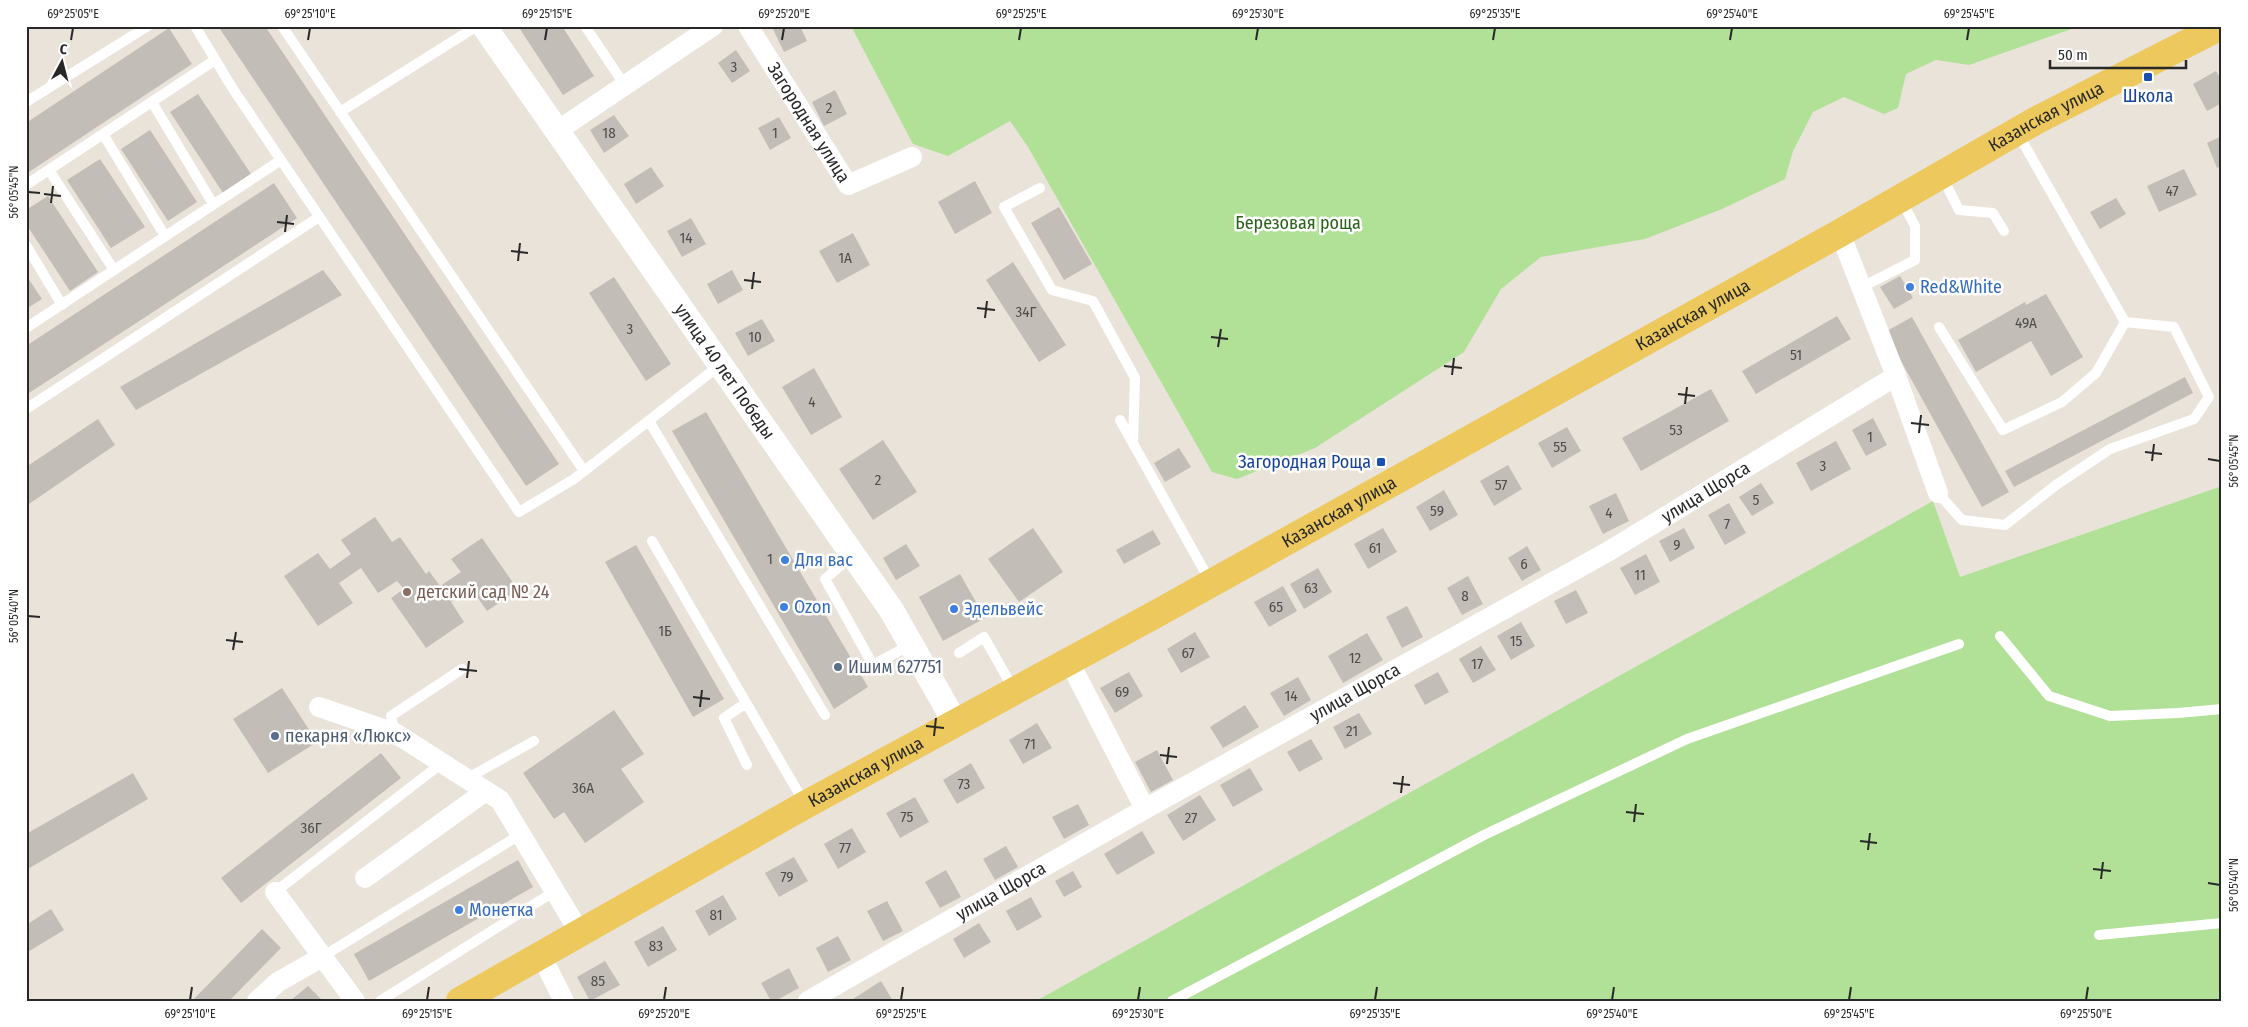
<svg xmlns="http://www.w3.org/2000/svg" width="2248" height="1027" viewBox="0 0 2248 1027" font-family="'Fira Sans Condensed',sans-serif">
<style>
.green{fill:#b1e097}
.building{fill:#c2bdb6}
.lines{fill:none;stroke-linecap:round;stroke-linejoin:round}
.service{stroke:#fff;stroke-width:10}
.minor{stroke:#fff;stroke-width:20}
.tertiary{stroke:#fff;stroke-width:25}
.primary{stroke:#ecc85d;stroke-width:28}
.ticks{fill:none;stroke:#282828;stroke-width:2}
.transit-dot{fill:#1a4fb4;stroke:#fff;stroke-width:2}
.shop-dot{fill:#3f7fe0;stroke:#fff;stroke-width:2}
.education-dot{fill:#8d6e63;stroke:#fff;stroke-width:2}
.service-dot{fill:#5c6f8a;stroke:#fff;stroke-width:2}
.labels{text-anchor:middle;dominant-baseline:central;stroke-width:5;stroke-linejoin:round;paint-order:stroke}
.number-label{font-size:15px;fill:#4e4d4c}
.transit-label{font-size:18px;fill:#164399;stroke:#fff}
.street-label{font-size:18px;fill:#282828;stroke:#fff}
.park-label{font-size:18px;fill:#2b621b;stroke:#fff}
.shop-label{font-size:18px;fill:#366cbe;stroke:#fff;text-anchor:start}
.education-label{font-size:18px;fill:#785e54;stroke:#fff;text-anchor:start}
.service-label{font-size:18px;fill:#4e5e75;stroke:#fff;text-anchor:start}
.neatline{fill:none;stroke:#282828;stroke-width:2}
.ticks-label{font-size:12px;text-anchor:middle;fill:#282828}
</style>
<rect width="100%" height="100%" fill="#eae3da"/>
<path class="green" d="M851,26H2080L1969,65L1936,60L1906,74L1898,108L1884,114L1844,97L1813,112L1793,151L1785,179L1722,209L1645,239L1541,257L1501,289L1464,352L1315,448L1237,479L1212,472L1028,147L1010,121L948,156L913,144Z
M2222,486V1001H1036L1933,501L1960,577Z"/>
<path class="building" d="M218,26H265L559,464L526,486Z
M518,26H562L594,76L563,95Z
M780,26H800L807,41L784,52L773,29Z
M169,28L192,64L26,174V123Z
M736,50L750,71L732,83L718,63Z
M2216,71L2222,81V103L2207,111L2193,84Z
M835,90L847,114L824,126L812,102Z
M198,94L251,174L223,193L170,112Z
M614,115L629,136L604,153L590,130Z
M779,117L791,138L770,150L758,128Z
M150,130L197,202L168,221L121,149Z
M2222,136V166L2217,168L2207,143Z
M100,159L145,227L111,248L67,180Z
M651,167L664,186L636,204L624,184Z
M2184,169L2197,195L2159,212L2147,186Z
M975,181L992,213L955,234L938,202Z
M274,183L297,218L26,395V346Z
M48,196L98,272L70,291L26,224V210Z
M2116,198L2126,214L2100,229L2090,212Z
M1059,207L1092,264L1064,280L1031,223Z
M691,218L706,244L682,257L667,231Z
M853,233L870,265L837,283L819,251Z
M1013,262L1066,345L1039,362L986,280Z
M323,270L342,295L136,410L120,387Z
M732,270L743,290L718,304L707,284Z
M26,275L42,299L26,309Z
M1900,276L1913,298L1894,309L1880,287Z
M614,277L671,364L646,381L589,293Z
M2046,294L2083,357L2051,376L2031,341L1976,372L1958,340L2025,302L2026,305Z
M1837,316L1851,339L1756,394L1742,371Z
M1912,317L2009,492L1982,507L1885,332Z
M762,319L775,341L748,356L735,333Z
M814,368L842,417L811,435L782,387Z
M2185,377L2193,393L2014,487L2005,471Z
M1711,389L1729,421L1641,471L1622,438Z
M706,412L868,687L834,709L672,431Z
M1873,418L1887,445L1866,456L1852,430Z
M98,419L115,445L26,506V467Z
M1567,427L1581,451L1552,468L1538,443Z
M883,440L917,492L873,520L839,469Z
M1836,441L1851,469L1811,491L1796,463Z
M1179,448L1191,467L1165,482L1154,463Z
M1508,465L1522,489L1494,506L1480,481Z
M1761,483L1774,503L1752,516L1739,497Z
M1444,490L1458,515L1430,531L1416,507Z
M1616,493L1629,521L1603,534L1589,506Z
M1729,503L1746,533L1725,545L1708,515Z
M375,517L392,542L400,537L426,574L429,571L440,586L461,572L451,559L482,538L518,590L487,611L471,588L451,602L464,622L426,648L391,598L404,589L397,581L378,593L361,568L339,583L353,603L318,626L284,576L318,553L330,569L351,554L341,540Z
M1033,528L1063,572L1019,602L988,559Z
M1383,528L1397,552L1368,569L1354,544Z
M1684,528L1695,548L1670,562L1659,541Z
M1153,530L1161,544L1124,564L1116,550Z
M906,544L920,566L896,580L883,558Z
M636,545L724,699L693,717L605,562Z
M1527,546L1541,570L1522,581L1508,558Z
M1646,554L1660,582L1635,595L1620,568Z
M1318,568L1332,592L1304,609L1290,584Z
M960,574L985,618L943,641L919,597Z
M1468,576L1483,604L1462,615L1447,588Z
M1283,586L1297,611L1269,627L1254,602Z
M1576,590L1588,613L1566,624L1554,601Z
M1407,606L1423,637L1402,648L1386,617Z
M1521,622L1535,646L1511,660L1497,636Z
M1195,632L1210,657L1181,673L1167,649Z
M1367,633L1383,660L1343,683L1328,656Z
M1481,646L1496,670L1473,683L1459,659Z
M1129,672L1143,696L1115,713L1100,688Z
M1438,672L1449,692L1425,705L1414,685Z
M1298,677L1311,700L1284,716L1270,693Z
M282,688L317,742L268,773L233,719Z
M1245,705L1259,727L1223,748L1210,727Z
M614,710L644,754L621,769L644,802L585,843L564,812L554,819L523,773Z
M1359,713L1372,734L1345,749L1333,727Z
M1037,723L1052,748L1023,764L1009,740Z
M1311,739L1323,759L1299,772L1287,752Z
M1157,750L1173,780L1151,792L1135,762Z
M381,753L401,778L241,903L221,878Z
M971,763L985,788L957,804L943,780Z
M1250,768L1263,790L1233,807L1220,785Z
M133,773L148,799L26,870V834Z
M1200,795L1216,820L1183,841L1167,815Z
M915,797L929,822L900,838L886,813Z
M1078,804L1089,825L1064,839L1052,817Z
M852,828L866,852L838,869L824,844Z
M1142,831L1155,853L1117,875L1104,854Z
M1006,846L1018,867L995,880L983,859Z
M794,857L808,881L779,897L765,873Z
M518,860L533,887L369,981L354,954Z
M946,870L961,897L940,908L925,882Z
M1073,871L1082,887L1064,897L1055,881Z
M723,895L737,919L709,936L695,911Z
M1031,897L1042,917L1017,931L1006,911Z
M887,901L903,931L883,941L867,911Z
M51,909L64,930L26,953V925Z
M979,923L991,942L964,958L953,939Z
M663,926L677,950L648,967L634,942Z
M262,929L281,948L229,1001H192Z
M838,936L851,960L828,972L816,948Z
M605,961L620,985L590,1001L577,977Z
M789,968L799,988L775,1001H771L761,983Z
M881,981L893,1001H854L853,999Z
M308,986L323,1001H290Z"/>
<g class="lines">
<path class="service" d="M195,26L233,89L519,512L574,479L720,365
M282,26L584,471
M585,26L620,78
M26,102L148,26
M152,102L213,204
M340,112L477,26
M103,134L165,236
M49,170L114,270
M1942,176L1959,210L1993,213L2004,231
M26,185L215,60
M1040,188L1004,207L1052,290L1093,301L1135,378L1133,442
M26,245L62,305
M1862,287L1915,260V226L1901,200
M1939,327L2003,430L2062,402L2096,373L2125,322L2017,132
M26,328L281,160
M26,409L319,217
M1120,420L1210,581
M649,421L825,715
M1938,493L1962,520L2005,525L2056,485L2110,449L2194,419L2209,397L2174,327L2125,322
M652,541L805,804
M853,555L825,579L873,665L910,645
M2000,636L2049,696L2110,716L2178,713L2222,709
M959,653L984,637L1014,690
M746,703L724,718L747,765
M395,733L391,716L462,669
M466,779L534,741
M275,892L442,763
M2099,935L2222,923
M322,957L521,834
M380,1001L555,891
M1172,1001L1484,835L1687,739L1959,644"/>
<g class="minor">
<path id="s1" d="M748,26L848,185L912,157"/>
<path d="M557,131L713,26"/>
<path d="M1840,233L1896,376L1938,493"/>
<path d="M1069,661L1145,809"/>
<path d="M319,707L395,733L500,800L580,933"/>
<path d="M365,878L486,791"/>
<path d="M275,892L355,1001"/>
<path d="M541,955L564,1001"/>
<path d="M257,1001L278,982L322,957"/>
<path id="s2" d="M808,1001L1145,809L1609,551L1896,376"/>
</g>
<path class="tertiary" id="s3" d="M484,26L892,611L956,724"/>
<path class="primary" id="s4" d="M460,1001L805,805L1156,614L1840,233L2037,120L2221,26"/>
</g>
<path class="ticks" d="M71,40L73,28M308,40L310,28M545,40L547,28M782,40L784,28M1019,40L1021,28M1256,40L1258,28M1493,40L1495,28M1730,40L1732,28M1967,40L1969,28M28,192L40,193M44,194L61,196M51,203L53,186M277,222L294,224M285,232L287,215M511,251L528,253M518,261L520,243M744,280L761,282M752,289L754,272M977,308L995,310M985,318L987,301M1211,337L1228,339M1218,347L1221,329M1444,366L1462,368M1452,375L1454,358M1678,394L1695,396M1685,404L1687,387M1911,423L1929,425M1919,433L1921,415M2145,452L2162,454M2208,459L2220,461M2152,461L2154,444M28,616L40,617M226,640L243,642M233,650L236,632M459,669L477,671M467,678L469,661M693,697L710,699M700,707L702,690M926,726L944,728M934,736L936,718M1160,755L1177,757M1167,764L1169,747M1393,783L1410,785M1401,793L1403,776M1626,812L1644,814M1634,822L1636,804M1860,841L1877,843M1868,850L1870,833M2093,869L2111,871M2101,879L2103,862M2208,883L2220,885M190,1000L192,987M427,1000L429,987M664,1000L666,987M901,1000L903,987M1138,1000L1140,987M1375,1000L1377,987M1612,1000L1614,987M1849,1000L1851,987M2086,1000L2088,987"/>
<g class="transit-dot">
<rect x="2143" y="72" width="10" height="10" rx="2.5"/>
<rect x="1376" y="457" width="10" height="10" rx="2.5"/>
</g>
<g class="shop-dot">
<circle cx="1910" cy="287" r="5"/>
<circle cx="785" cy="560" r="5"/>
<circle cx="784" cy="607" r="5"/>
<circle cx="954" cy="609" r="5"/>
<circle cx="459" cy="910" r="5"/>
</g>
<circle class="education-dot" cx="407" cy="592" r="5"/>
<g class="service-dot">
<circle cx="838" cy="667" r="5"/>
<circle cx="275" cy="736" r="5"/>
</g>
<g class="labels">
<g class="number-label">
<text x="734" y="67">3</text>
<text x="829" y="108">2</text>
<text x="609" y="133">18</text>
<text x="775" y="133">1</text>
<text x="2172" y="191">47</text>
<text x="686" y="238">14</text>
<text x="845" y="258">1А</text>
<text x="1026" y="312">34Г</text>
<text x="2026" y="323">49А</text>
<text x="630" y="329">3</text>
<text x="755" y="337">10</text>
<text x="1796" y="355">51</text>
<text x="812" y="402">4</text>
<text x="1676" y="430">53</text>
<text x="1870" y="437">1</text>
<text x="1560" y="447">55</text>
<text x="1823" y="466">3</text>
<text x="878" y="480">2</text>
<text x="1501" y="485">57</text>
<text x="1756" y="500">5</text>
<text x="1437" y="511">59</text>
<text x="1609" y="513">4</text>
<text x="1727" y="524">7</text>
<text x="1677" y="545">9</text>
<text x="1375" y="548">61</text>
<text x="770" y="559">1</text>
<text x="1524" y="564">6</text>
<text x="1640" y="575">11</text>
<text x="1311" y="588">63</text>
<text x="1465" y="596">8</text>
<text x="1276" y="607">65</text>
<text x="665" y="631">1Б</text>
<text x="1516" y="641">15</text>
<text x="1188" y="653">67</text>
<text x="1355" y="658">12</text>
<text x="1477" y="664">17</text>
<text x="1122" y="692">69</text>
<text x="1291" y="696">14</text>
<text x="1352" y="731">21</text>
<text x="1030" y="744">71</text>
<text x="964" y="784">73</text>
<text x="583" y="788">36А</text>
<text x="907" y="817">75</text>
<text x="1191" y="818">27</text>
<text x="311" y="828">36Г</text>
<text x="845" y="848">77</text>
<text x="787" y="877">79</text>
<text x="716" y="915">81</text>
<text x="656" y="946">83</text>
<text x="598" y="981">85</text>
</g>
<g class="transit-label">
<text x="2148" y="96">Школа</text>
<text x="1371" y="462" text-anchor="end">Загородная Роща</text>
</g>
<g class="street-label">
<text stroke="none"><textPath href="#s4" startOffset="1816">Казанская улица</textPath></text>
<text stroke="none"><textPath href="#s1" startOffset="114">Загородная улица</textPath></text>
<text stroke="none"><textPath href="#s4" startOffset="1411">Казанская улица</textPath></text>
<text stroke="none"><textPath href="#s3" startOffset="421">улица 40 лет Победы</textPath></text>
<text stroke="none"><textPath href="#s2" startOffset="1032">улица Щорса</textPath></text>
<text stroke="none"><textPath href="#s4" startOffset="1006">Казанская улица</textPath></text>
<text stroke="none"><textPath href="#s2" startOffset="628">улица Щорса</textPath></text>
<text stroke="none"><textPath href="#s4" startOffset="466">Казанская улица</textPath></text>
<text stroke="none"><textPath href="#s2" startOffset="222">улица Щорса</textPath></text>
</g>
<g class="park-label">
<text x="1298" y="223">Березовая роща</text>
</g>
<g class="shop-label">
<text x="1920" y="287">Red&amp;White</text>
<text x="795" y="560">Для вас</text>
<text x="794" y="607">Ozon</text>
<text x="964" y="609">Эдельвейс</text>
<text x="469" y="910">Монетка</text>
</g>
<g class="education-label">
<text x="417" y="592">детский сад № 24</text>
</g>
<g class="service-label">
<text x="848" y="667">Ишим 627751</text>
<text x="285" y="736">пекарня «Люкс»</text>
</g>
</g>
<rect width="2248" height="1027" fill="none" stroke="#ffffff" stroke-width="55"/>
<g transform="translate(62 62) rotate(7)" stroke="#ffffff" stroke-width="4" paint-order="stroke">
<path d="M0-4L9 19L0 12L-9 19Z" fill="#282828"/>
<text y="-8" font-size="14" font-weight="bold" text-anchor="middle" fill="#282828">С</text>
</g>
<path d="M2050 60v8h136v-8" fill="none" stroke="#282828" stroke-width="2.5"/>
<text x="2058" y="60" font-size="15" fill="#282828" stroke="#ffffff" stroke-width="4" paint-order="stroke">50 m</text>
<rect x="28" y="28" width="2192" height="972" class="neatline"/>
<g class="ticks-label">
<text x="73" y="18">69°25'05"E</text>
<text x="310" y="18">69°25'10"E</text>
<text x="547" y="18">69°25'15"E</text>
<text x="784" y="18">69°25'20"E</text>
<text x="1021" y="18">69°25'25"E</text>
<text x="1258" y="18">69°25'30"E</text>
<text x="1495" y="18">69°25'35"E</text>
<text x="1732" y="18">69°25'40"E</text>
<text x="1969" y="18">69°25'45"E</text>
<text transform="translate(14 192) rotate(-90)" y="4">56°05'45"N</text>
<text transform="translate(2234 461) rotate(-90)" y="4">56°05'45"N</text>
<text transform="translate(14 616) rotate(-90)" y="4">56°05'40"N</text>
<text transform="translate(2234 885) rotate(-90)" y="4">56°05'40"N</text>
<text x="190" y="1018">69°25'10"E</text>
<text x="427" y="1018">69°25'15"E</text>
<text x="664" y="1018">69°25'20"E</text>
<text x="901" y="1018">69°25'25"E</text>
<text x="1138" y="1018">69°25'30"E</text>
<text x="1375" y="1018">69°25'35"E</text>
<text x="1612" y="1018">69°25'40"E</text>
<text x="1849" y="1018">69°25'45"E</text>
<text x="2086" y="1018">69°25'50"E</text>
</g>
</svg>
